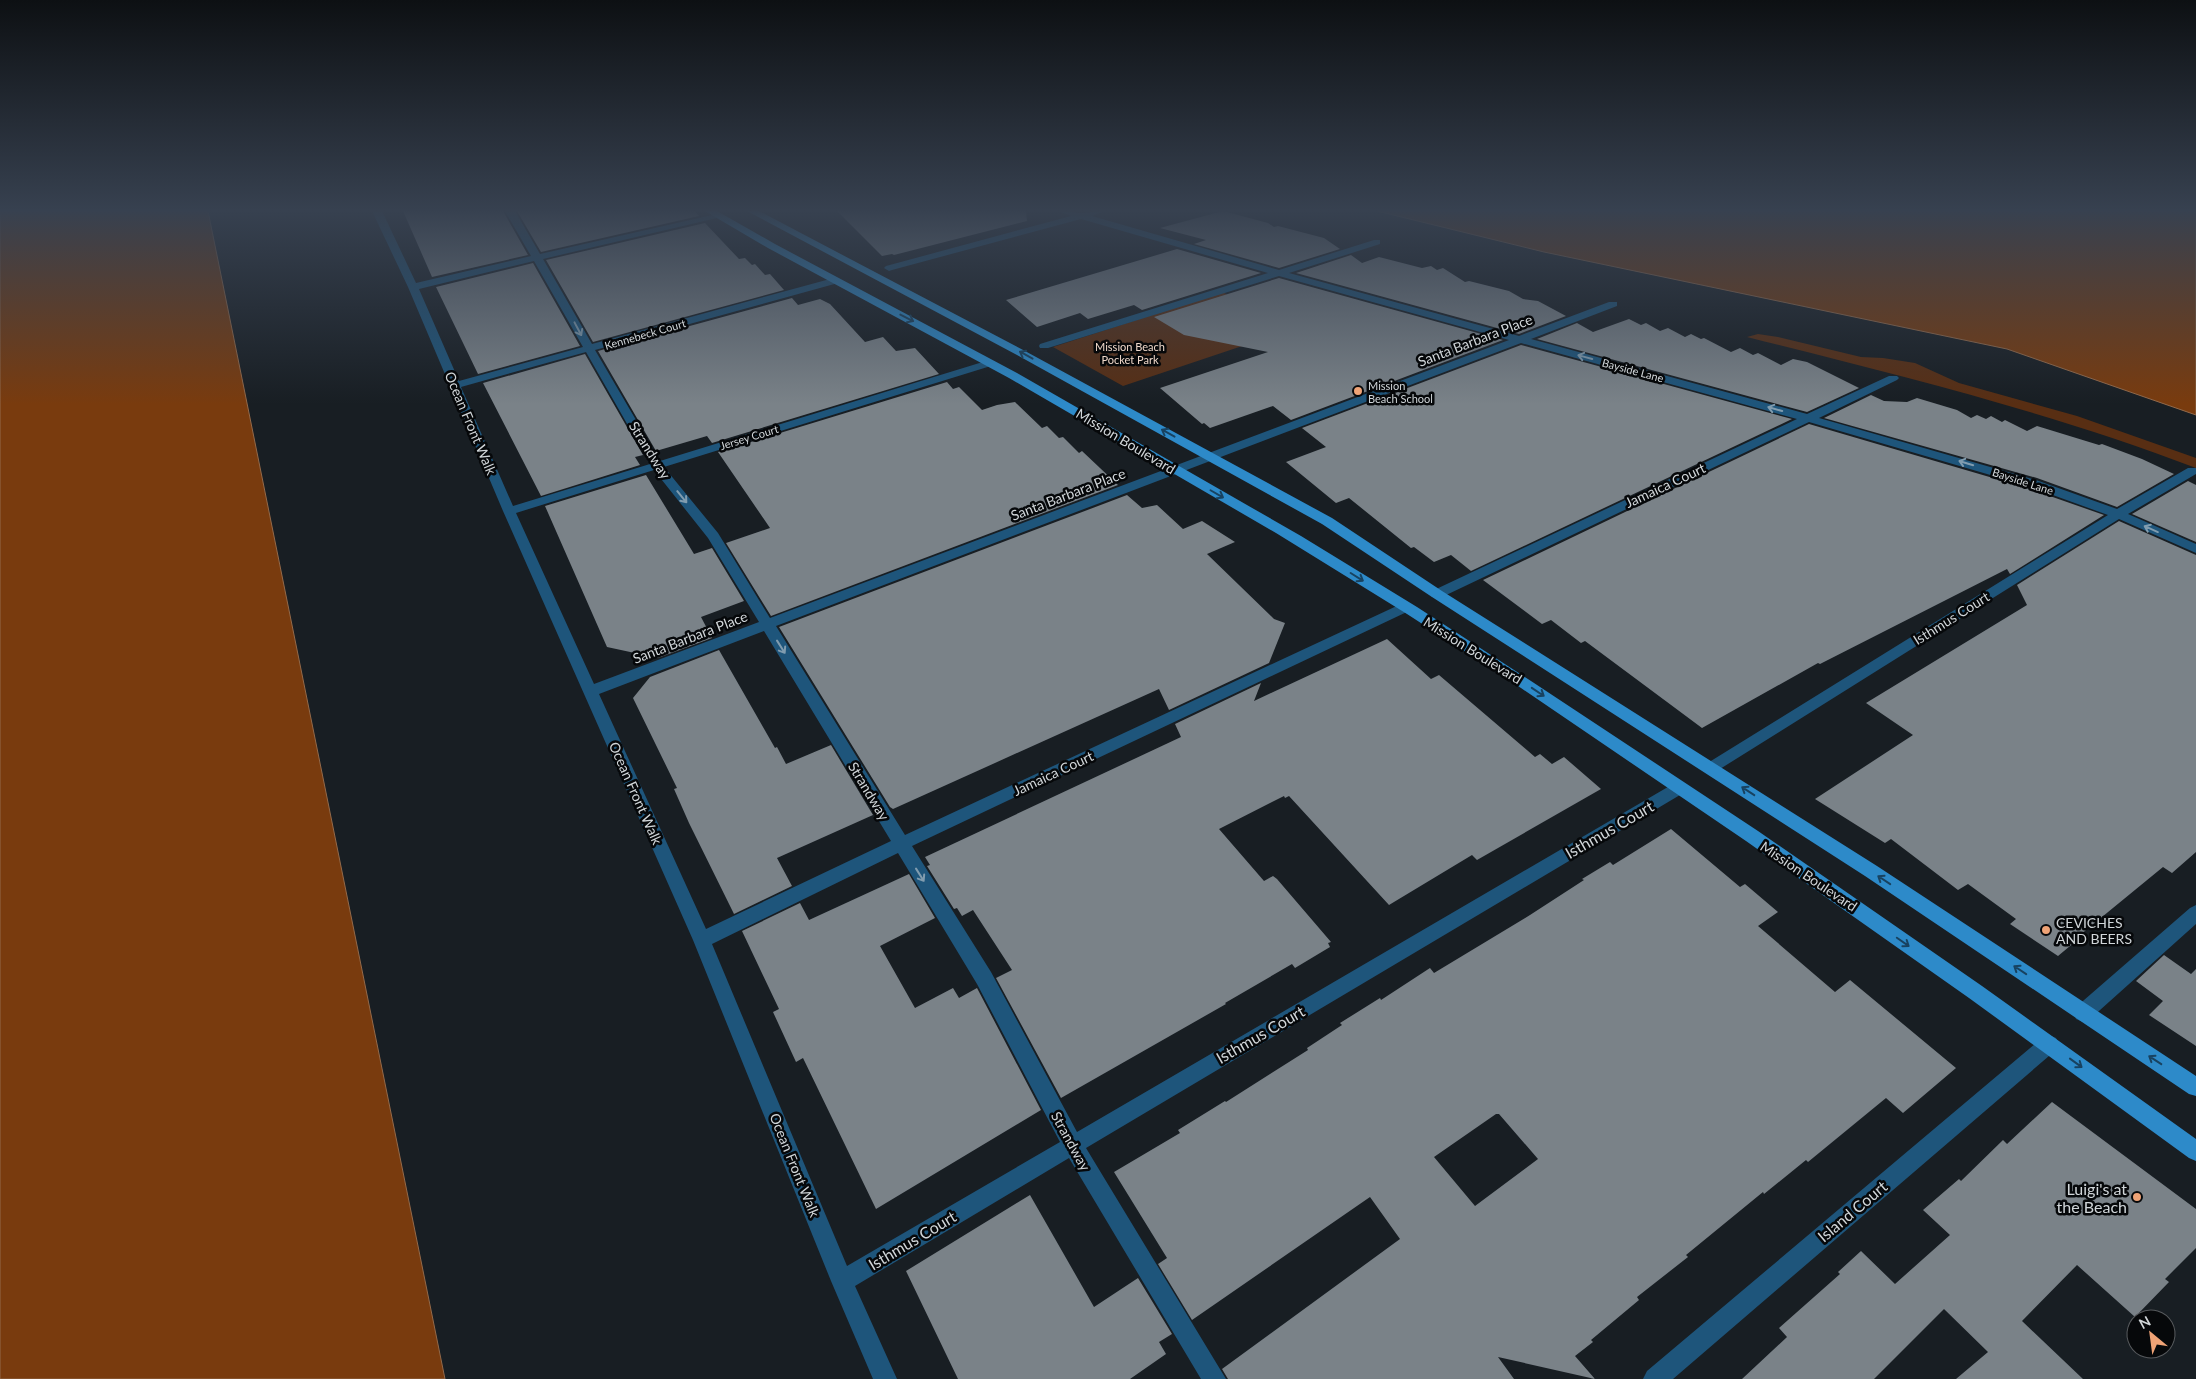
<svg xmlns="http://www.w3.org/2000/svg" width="2196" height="1379" viewBox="0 0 2196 1379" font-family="Lato,sans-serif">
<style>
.green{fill:#582e13}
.water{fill:#793b0e;stroke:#936a4b}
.building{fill:#7a8288;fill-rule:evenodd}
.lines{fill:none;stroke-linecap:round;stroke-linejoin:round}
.minor{fill:#1e557b;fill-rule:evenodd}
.major{fill:#2d8ac9;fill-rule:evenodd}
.oneway{stroke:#184260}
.oneway2{stroke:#809caf}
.poi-dot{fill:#efa376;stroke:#06080a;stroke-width:2}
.labels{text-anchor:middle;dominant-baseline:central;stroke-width:5;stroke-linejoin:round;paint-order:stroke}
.far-street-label{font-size:11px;fill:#d1d6d9;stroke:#06080a}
.far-park-label{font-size:11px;fill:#efd8ca;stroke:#06080a}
.far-poi-label{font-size:11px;fill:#d1d6d9;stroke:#06080a;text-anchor:start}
.street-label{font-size:14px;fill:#d1d6d9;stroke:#06080a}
.poi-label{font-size:14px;fill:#d1d6d9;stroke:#06080a;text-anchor:start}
.near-street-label{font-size:16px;fill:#d1d6d9;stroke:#06080a}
.near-poi-label{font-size:16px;fill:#d1d6d9;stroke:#06080a;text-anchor:end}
</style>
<rect width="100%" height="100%" fill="#181e23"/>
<path class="green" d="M1223,292L1281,333L1123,386L1053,347Z
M1758,334L1778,337L1861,357L1883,358L1915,363L1959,383L2077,416L2196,458V468C2050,412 1898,375 1747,337Z"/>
<path class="water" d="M0,211H208L445,1379H0Z
M1377,211H2196V415L2007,349L1544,252Z"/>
<path class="building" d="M403,211H503L528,255L432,277Z
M517,211H695L699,216L541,252Z
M837,211H1026L1027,221L894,255L892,254L882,256Z
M1223,211L1268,223L1274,227L1278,226L1324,238L1340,249L1279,268L1194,244L1206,240L1160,228Z
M705,223L739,259L745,258L752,265L755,264L765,275L770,274L784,290L593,342L546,260Z
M1177,249L1261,273L1142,310L1134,305L1088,319L1080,313L1037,327L1006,300Z
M1351,255L1362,263L1379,257L1422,268L1431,266L1437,270L1443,268L1465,282L1469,281L1509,291L1523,299L1538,301L1566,316L1519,334L1296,273Z
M533,263L580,346L478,374L436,287Z
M1279,278L1503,340L1291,420L1273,406L1210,428L1204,423L1202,424L1160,388L1268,352L1184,335L1154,317Z
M792,298L798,305L820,299L830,304L865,342L883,337L896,351L915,348L939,374L712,443L707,436L656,451L598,351Z
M1629,319L1641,325L1646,323L1660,331L1668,328L1685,337L1691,334L1701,339L1704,338L1731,352L1740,348L1753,355L1758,353L1781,365L1793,359L1807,362L1859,388L1807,412L1537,339L1577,323L1593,332Z
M1521,345L1792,419L1471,571L1451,555L1434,562L1414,547L1411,548L1349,498L1336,503L1286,462L1326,447L1302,428Z
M585,354L643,455L635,457L640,465L541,496L483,383Z
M947,382L953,389L959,387L982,410L997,405L1015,402L1042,428L1047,426L1059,438L1063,437L1079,453L1082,451L1118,485L771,616L726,543L770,528L718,452Z
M1871,395L1884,401L1907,402L1917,398L1957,410L1971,418L1977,415L1986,419L1991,416L2002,422L2005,420L2027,431L2037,426L2099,445L2102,444L2142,459L2174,474L2117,507L2037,478L1824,418Z
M1809,424L2027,488L2104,515L2010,574L2007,569L1820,664L1818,663L1702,728L1585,641L1581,643L1551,620L1542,624L1483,580Z
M646,475L694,554L712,548L744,601L701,617L712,638L658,658L607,647L545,506Z
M2188,481L2196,485V542L2132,514Z
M1127,495L1142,508L1157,505L1183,529L1202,521L1235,542L1207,554L1274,619L1285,623L1269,663L1169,710L1159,689L893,809L890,807L779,627Z
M2119,521L2196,555V852L2172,873L2163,867L2080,935L2082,936L2058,956L2010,924L2016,919L1968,884L1958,890L1891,839L1885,843L1815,799L1913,735L1866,703L2027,605L2017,585Z
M1387,639L1431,679L1439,675L1535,757L1540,754L1552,764L1564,757L1601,789L1477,860L1472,855L1389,905L1289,796L1285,798L1284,796L1219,829L1264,881L1273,876L1277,879L1331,942L1328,943L1330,947L1295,968L1292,964L1225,1003L1226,1004L1061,1098L996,978L1012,970L973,910L962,916L957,908L954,909L927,866L930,865L925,857L1181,737L1175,724L1261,683L1254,701Z
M719,650L775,748L777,747L786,764L831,745L873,815L777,858L792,886L734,914L689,823L674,789L677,788L633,698L650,677Z
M1671,829L1740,887L1745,884L1778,912L1758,926L1835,992L1850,980L1956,1068L1903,1113L1886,1098L1808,1162L1806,1160L1764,1194L1763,1192L1686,1255L1688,1257L1637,1297L1639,1300L1591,1340L1593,1342L1575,1356L1595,1379L1498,1357L1514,1379H1228L1222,1369L1400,1239L1370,1197L1192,1320L1158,1264L1167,1258L1114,1172L1180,1133L1178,1130L1225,1101L1226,1102L1308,1050L1307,1048L1342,1025L1340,1023L1380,998L1381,1000L1430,968L1434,973L1530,915L1584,880L1582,879L1610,862L1613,865ZM1496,1114H1499L1538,1159L1475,1206L1434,1157Z
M909,874L935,918L880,946L915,1008L953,988L959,998L977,988L1041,1110L876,1209L803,1058L796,1062L773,1012L779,1009L742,931L800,903L809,920Z
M2164,955L2191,974L2196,969V1046L2149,1015L2163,1001L2136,981Z
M2052,1102L2196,1209V1248L2165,1279L2169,1282L2135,1317L2077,1265L2022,1321L2083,1379H1956L1988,1352L1944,1309L1874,1379H1742L1787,1337L1779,1328L1840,1274L1838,1272L1861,1251L1895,1284L1950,1235L1923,1210L1959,1179L1961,1181L2003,1140L2007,1144Z
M1030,1195L1094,1307L1138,1278L1172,1334L1159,1342L1166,1354L1130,1379H958L906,1271Z"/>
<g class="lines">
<path class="minor" d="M372,211H382L416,283L531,256L505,211H515L540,254L721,213V217L543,259L592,344L830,279H838V283L595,350L660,461L986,361H994L996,363L994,365L664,467L718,533L770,618L1509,340L1279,276L1048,348H1040L1039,346L1040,344L1268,273L1081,219L892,270L889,271L884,268L886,266L1071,216L1059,211L1082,213L1105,211L1092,216L1279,270L1374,240H1380V244L1289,273L1519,336L1609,302H1617V306L1531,339L1807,414L1889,376H1897L1899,378L1897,380L1819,418L2036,480L2117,509L2188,468H2196V474L2128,514L2196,544V553L2119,519L1712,774L1706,772L1704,768L1706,764L2108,515L2028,486L1809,422L1442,597H1432L1430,594L1432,591L1797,419L1521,343L776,626L905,835L1401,604H1411L1413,607L1411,610L912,846L991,972L1077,1132L1673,784L1679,782L1685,784L1687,788L1685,792L1086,1148L1226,1379H1201L1069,1158L855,1286L897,1379H873L831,1281L693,940L503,511L408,287ZM534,261L583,347L459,381L419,289ZM586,352L650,464L513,506L461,387ZM654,470L708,538L759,622L594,684L516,513ZM764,631L891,841L706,929L599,694ZM898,853L977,984L1060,1142L847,1266L712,944Z
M2196,905V924L2090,1019L2083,1022L2076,1019L2074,1013L2076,1007L2190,908Z
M2049,1035L2056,1038L2059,1044L2056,1050L1673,1379H1643L1647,1371L2042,1038Z"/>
<path class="major" d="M705,211H717L775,244L1017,373L1301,536L1417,607L1531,681L1758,831L1982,986L2196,1139V1161L2189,1158L1969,998L1746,841L1521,688L1407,614L1276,533L1009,378L768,248Z
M747,211H759L1025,351L1332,518L1442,591L1877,866L2196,1076V1096L2189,1094L1865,876L1432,597L1322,524L1017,355Z"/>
</g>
<defs><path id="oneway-shaft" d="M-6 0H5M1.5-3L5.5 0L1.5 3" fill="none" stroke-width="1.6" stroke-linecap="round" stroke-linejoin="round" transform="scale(1.25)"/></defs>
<g class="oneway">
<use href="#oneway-shaft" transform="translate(907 318) rotate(27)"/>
<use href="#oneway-shaft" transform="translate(1026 355) rotate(-151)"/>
<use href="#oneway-shaft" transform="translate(1168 433) rotate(-151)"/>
<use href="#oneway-shaft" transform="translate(1217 494) rotate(30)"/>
<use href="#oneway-shaft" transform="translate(1357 577) rotate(32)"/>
<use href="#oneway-shaft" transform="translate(1538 692) rotate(34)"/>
<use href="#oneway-shaft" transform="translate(1748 791) rotate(-147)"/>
<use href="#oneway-shaft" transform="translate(1884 880) rotate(-146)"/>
<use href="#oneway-shaft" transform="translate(1903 942) rotate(35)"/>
<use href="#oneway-shaft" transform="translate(2020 970) rotate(-146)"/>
<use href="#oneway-shaft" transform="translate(2155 1060) rotate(-147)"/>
<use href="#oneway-shaft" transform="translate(2076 1063) rotate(36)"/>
</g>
<g class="oneway2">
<use href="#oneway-shaft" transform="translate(578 329) rotate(62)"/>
<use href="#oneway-shaft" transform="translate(1585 357) rotate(-165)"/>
<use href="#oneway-shaft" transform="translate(1775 409) rotate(-164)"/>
<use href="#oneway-shaft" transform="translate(1966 463) rotate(-163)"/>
<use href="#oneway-shaft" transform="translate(682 497) rotate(51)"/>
<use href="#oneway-shaft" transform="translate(2151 529) rotate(-156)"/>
<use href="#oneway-shaft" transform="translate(781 647) rotate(58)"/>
<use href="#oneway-shaft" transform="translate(920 875) rotate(58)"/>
</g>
<linearGradient id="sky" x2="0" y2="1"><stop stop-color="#0d1013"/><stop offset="0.52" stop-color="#374150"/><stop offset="1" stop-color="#374150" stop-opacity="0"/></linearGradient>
<rect width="2196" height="404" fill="url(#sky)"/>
<g class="poi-dot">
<circle cx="1358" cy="391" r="5"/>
<circle cx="2046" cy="930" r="5"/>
<circle cx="2137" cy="1197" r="5"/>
</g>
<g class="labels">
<g class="far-street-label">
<text transform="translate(645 334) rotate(-16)">Kennebeck Court</text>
<text transform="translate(1633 370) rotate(15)">Bayside Lane</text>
<text transform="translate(749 437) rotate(-17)">Jersey Court</text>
<text transform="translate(2023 481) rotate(18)">Bayside Lane</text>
</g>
<g class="far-park-label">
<text x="1130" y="346">Mission Beach<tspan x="1130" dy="13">Pocket Park</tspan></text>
</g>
<g class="far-poi-label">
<text x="1368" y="385">Mission<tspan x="1368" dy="13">Beach School</tspan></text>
</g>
<g class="street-label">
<text transform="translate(1475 340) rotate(-21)">Santa Barbara Place</text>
<text transform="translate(471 423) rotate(67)">Ocean Front Walk</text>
<text transform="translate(1126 441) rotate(31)">Mission Boulevard</text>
<text transform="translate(650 450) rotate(58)">Strandway</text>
<text transform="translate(1665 485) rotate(-25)">Jamaica Court</text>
<text transform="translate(1068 494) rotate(-21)">Santa Barbara Place</text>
<text transform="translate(1951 618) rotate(-32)">Isthmus Court</text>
<text transform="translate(690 637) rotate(-21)">Santa Barbara Place</text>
<text transform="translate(1473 650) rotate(32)">Mission Boulevard</text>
<text transform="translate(1053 773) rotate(-25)">Jamaica Court</text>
<text transform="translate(869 791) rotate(59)">Strandway</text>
<text transform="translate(636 793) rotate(66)">Ocean Front Walk</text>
<text transform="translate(1809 876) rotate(34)">Mission Boulevard</text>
<text transform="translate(1071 1141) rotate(61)">Strandway</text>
<text transform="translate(795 1165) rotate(68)">Ocean Front Walk</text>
</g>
<g class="poi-label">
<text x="2056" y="922">CEVICHES<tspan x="2056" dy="16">AND BEERS</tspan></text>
</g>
<g class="near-street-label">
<text transform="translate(1609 829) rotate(-30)">Isthmus Court</text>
<text transform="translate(1260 1034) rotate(-30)">Isthmus Court</text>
<text transform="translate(1852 1211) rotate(-40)">Island Court</text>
<text transform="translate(912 1240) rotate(-31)">Isthmus Court</text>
</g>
<g class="near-poi-label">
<text x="2127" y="1188">Luigi's at<tspan x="2127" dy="18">the Beach</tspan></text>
</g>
</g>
<g transform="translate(2151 1334) rotate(331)"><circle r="24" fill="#06080a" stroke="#575a5d"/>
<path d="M0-4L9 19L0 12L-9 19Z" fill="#efa376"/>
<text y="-8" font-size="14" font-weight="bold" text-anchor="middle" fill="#d1d6d9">N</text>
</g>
</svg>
